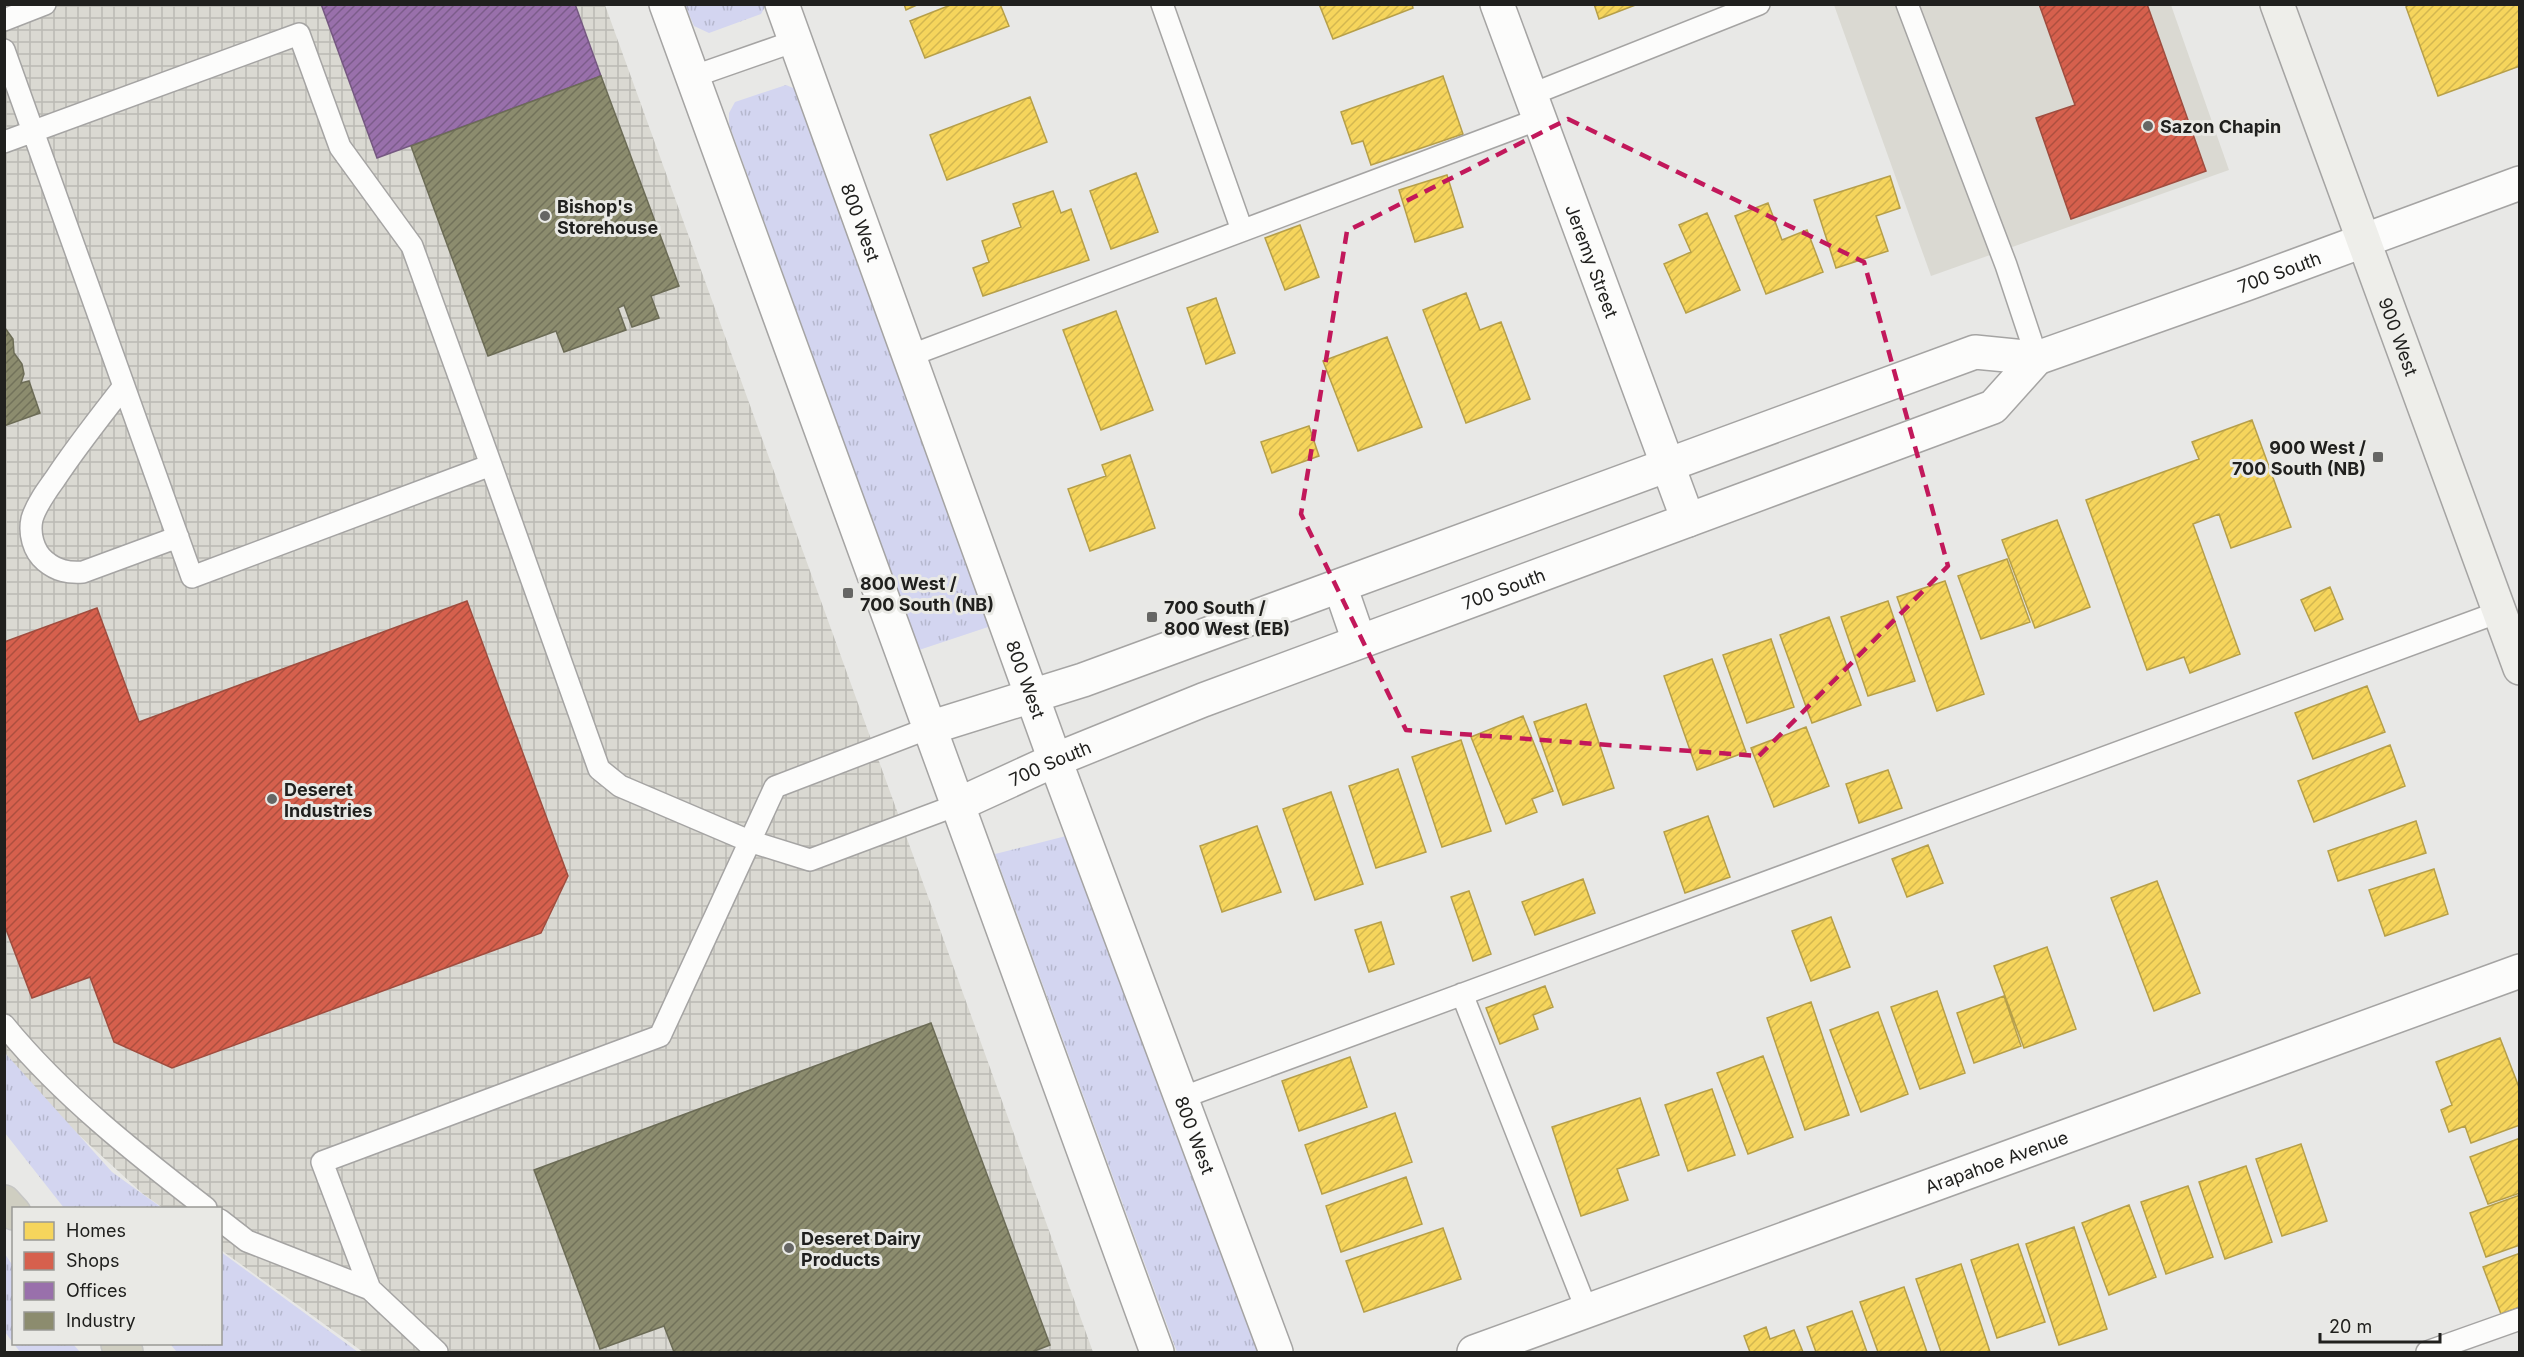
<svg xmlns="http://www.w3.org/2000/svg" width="2524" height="1357" viewBox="0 0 2524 1357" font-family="Inter,sans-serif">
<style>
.built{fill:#dad9d2}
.industrial{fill:url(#industrial-grid)}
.grass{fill:url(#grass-tufts)}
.homes{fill:url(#homes-hatch);stroke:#b69f49;stroke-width:1.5}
.shops{fill:url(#shops-hatch);stroke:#9f4d3f;stroke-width:1.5}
.offices{fill:url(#offices-hatch);stroke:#755881;stroke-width:1.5}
.industry{fill:url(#industry-hatch);stroke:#6c6c56;stroke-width:1.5}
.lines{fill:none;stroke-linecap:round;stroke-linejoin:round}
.service-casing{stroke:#a5a4a3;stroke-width:24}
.minor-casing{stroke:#a5a4a3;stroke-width:36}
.secondary-casing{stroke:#a5a4a3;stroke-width:36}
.motorway-casing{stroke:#c6c6c5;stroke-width:36}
.service{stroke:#fcfcfb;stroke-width:21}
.minor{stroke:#fcfcfb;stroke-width:33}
.secondary{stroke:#eeeeea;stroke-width:33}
.motorway{stroke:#cfcec1;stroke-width:33}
.marked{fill:none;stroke:#c2185b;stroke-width:4.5;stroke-dasharray:12 8;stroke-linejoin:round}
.poi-dot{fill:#666664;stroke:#e9e9e5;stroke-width:2}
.labels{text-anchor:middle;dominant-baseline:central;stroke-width:6;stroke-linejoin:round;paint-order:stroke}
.poi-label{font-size:18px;font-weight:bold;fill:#20201e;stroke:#e9e9e5;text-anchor:start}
.street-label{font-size:18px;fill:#20201e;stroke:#e9e9e5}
</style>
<defs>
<pattern id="industrial-grid" width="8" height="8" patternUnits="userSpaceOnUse" patternTransform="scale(1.5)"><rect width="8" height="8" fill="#dad9d2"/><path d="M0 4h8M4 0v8" fill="none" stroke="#bbbab4"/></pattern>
<pattern id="grass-tufts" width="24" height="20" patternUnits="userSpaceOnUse" patternTransform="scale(1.5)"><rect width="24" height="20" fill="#d3d5f0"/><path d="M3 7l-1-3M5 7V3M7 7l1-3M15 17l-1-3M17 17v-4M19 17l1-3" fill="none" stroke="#b5b7cd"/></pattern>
<pattern id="homes-hatch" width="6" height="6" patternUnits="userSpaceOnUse" patternTransform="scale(1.5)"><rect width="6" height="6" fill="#f6d55c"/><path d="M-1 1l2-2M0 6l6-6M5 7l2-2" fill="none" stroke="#d3b750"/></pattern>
<pattern id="shops-hatch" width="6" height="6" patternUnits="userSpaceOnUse" patternTransform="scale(1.5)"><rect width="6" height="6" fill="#d6604d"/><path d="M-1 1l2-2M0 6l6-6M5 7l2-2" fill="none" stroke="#ad4f3f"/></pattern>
<pattern id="offices-hatch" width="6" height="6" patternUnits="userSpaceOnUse" patternTransform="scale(1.5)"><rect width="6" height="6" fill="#9970ab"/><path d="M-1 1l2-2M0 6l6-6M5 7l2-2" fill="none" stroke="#7c5c8b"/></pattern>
<pattern id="industry-hatch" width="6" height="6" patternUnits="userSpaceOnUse" patternTransform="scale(1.5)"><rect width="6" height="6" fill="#8c8c6e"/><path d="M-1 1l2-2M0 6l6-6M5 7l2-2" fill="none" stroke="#72725a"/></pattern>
</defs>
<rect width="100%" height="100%" fill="#e8e8e6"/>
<path class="built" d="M1834,5H2171L2229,170L1931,276Z"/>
<path class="industrial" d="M4,5H605L1093,1352H363L221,1250L220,1208H163L143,1194L5,1067Z"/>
<path class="grass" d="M685,5H766L761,14L709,33L694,26Z
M786,85L798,90L997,624L919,650L729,124V113L735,102Z
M1074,834L1260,1352H1177L995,854Z
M5,1053L112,1172L162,1208H64L5,1133Z
M221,1252L358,1352H177L170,1344H220Z
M5,1254L13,1266L14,1344H73L80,1352H20L5,1332Z"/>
<path class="homes" d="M904,4H919L906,10Z
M953,4H1000L1009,26L925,58L910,21Z
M1319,4H1412L1413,8L1333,39Z
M1594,4H1638L1599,19Z
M2409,4H2520V66L2438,96L2406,7Z
M1443,76L1463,134L1371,165L1363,141L1352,144L1341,112Z
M1030,97L1047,142L947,180L930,135Z
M1136,173L1158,232L1111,249L1090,191Z
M1447,175L1463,227L1415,242L1399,190Z
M1890,176L1900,208L1876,216L1888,251L1836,268L1814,200Z
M1053,191L1061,213L1071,209L1089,260L983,296L973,268L989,262L982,241L1021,227L1013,204Z
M1768,203L1782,240L1807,230L1823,272L1766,294L1735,216Z
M1707,213L1740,290L1686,313L1664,264L1691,252L1679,225Z
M1300,225L1319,277L1285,290L1265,238Z
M1466,293L1480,330L1501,322L1530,399L1466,423L1423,310Z
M1216,298L1235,353L1206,364L1187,308Z
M1116,311L1153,410L1101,430L1063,330Z
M1387,337L1422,427L1358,451L1323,361Z
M2252,420L2291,527L2231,548L2219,514L2193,524L2240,654L2190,673L2184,657L2147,670L2086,500L2199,459L2192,442Z
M1309,426L1319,456L1272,473L1261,442Z
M1130,455L1155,528L1090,551L1068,489L1106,476L1102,465Z
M2057,520L2090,607L2035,628L2002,540Z
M2007,559L2030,622L1981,639L1958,576Z
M1945,581L1984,694L1937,711L1897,597Z
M2330,587L2343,619L2315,631L2301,600Z
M1888,601L1915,681L1868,696L1841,617Z
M1829,617L1861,705L1812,723L1780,635Z
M1771,639L1794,707L1747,723L1723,655Z
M1712,659L1746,752L1697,770L1664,676Z
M2367,686L2385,732L2313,759L2295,713Z
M1586,704L1614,788L1563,805L1534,722Z
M1523,716L1553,791L1532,799L1537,812L1506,824L1471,737Z
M1806,727L1829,786L1774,807L1751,748Z
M1461,740L1491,831L1442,847L1412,757Z
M2390,745L2405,786L2314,822L2298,781Z
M1398,769L1426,852L1376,868L1349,786Z
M1888,770L1902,808L1859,823L1846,784Z
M1331,792L1363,884L1315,900L1283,809Z
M1708,816L1730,877L1685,893L1664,832Z
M2416,821L2426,853L2338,881L2328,851Z
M1257,826L1281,892L1222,912L1200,846Z
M1928,845L1943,883L1907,897L1892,859Z
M2434,869L2448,914L2385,936L2369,890Z
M1583,879L1595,913L1535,935L1522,902Z
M2157,881L2200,993L2154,1011L2111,898Z
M1469,891L1491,954L1473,961L1451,897Z
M1831,917L1850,967L1811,981L1792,931Z
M1381,922L1394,964L1369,972L1355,930Z
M2047,947L2076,1029L2024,1048L1994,966Z
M1545,986L1553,1007L1533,1015L1538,1029L1500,1044L1486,1008Z
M1937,991L1965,1073L1920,1089L1891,1007Z
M2004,996L2021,1046L1974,1063L1957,1013Z
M1811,1002L1849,1115L1805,1130L1767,1018Z
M1878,1012L1908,1094L1861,1112L1830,1030Z
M2500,1038L2520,1090V1125L2471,1143L2465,1126L2449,1132L2441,1110L2452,1105L2436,1062Z
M1763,1056L1793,1137L1748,1154L1717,1073Z
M1350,1057L1367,1107L1299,1131L1282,1081Z
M1712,1089L1735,1155L1688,1171L1665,1105Z
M1640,1098L1659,1155L1617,1169L1628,1200L1581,1216L1552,1127Z
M1395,1113L1412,1162L1322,1194L1305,1145Z
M2520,1138V1193L2488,1204L2470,1157Z
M2301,1144L2327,1221L2282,1236L2256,1159Z
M2246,1166L2272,1242L2225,1259L2199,1182Z
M1406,1177L1422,1224L1341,1252L1326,1206Z
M2188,1186L2213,1257L2166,1274L2141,1202Z
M2520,1195V1245L2486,1257L2470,1213Z
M2129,1205L2156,1277L2109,1295L2082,1223Z
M2074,1227L2107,1329L2059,1345L2026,1244Z
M1443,1228L1461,1279L1364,1312L1346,1261Z
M2018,1244L2045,1322L1997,1338L1971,1260Z
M2520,1253V1307L2501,1314L2483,1267Z
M1961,1264L1990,1352H1941L1916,1279Z
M1904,1287L1927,1352H1878L1860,1302Z
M1852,1311L1867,1352H1816L1807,1327Z
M1766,1327L1770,1339L1794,1330L1803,1352H1750L1744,1336Z"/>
<path class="shops" d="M2039,4H2147L2206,171L2071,219L2036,118L2075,105Z
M467,601L568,876L541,933L172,1068L114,1042L90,977L32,998L4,924V642L97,608L139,722Z"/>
<path class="offices" d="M321,4H575L601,76L377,158Z"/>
<path class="industry" d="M601,76L679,286L651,296L659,318L632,327L624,305L618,308L626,330L564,352L556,331L488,356L411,146Z
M4,315L5,328L13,339L14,353L22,364L24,374L21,383L29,381L40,413L4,426Z
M931,1023L1050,1345L1032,1352H674L664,1326L600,1349L534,1170Z"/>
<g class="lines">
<defs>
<path id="service" d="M1162,4L1242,230
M1907,4L2006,265L2037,358
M4,20L45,4
M4,50L192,577L491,465L599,769L620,786L749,841L810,860L957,805
M692,77L795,41
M1530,95L1759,4
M4,142L299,34L340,147L412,246L491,465
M909,356L1539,119
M124,386C100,417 76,447 55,479C47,490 36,505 32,519C29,533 33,551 45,561C57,571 68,573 83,572L178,537
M1462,994L1587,1311
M4,1025C61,1095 135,1153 206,1208
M1181,1098L2499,612
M220,1220L247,1241L370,1289L437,1352
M370,1289L322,1162L660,1036L775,787L929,728
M2427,1352L2520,1319"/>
<g id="minor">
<path d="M666,4L1157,1352"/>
<path id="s1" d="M782,4L1055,760L1276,1352"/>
<path id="s2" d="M1497,4L1688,520"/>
<path d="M1340,586L1359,641"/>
<path id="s3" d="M929,728L1083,680L1975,352L2037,358L2246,284L2520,183"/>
<path id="s4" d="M957,805L1055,760L1203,700L1993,407L2037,358"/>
<path id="s5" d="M1474,1352L2520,971"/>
</g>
<g id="secondary">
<path id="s6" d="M2277,4L2520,668"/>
</g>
<path id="motorway" d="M4,1202L14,1213
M118,1344L126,1352"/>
</defs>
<use href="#service" class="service-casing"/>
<use href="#minor" class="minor-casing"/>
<use href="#secondary" class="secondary-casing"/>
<use href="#motorway" class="motorway-casing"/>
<use href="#service" class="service"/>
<use href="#minor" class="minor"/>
<use href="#secondary" class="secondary"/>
<use href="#motorway" class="motorway"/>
</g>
<path class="marked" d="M1568,119L1864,262L1948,566L1759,756L1406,730L1301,514L1347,231Z"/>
<g class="poi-dot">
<circle cx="2148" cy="126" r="6"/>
<circle cx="545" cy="216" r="6"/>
<rect x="2372" y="451" width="12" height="12" rx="3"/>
<rect x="842" y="587" width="12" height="12" rx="3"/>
<rect x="1146" y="611" width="12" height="12" rx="3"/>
<circle cx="272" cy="799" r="6"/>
<circle cx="789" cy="1248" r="6"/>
</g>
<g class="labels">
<g class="poi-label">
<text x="2160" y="126">Sazon Chapin</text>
<text x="557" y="206">Bishop's<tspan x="557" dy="21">Storehouse</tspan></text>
<text x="2366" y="447" text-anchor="end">900 West /<tspan x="2366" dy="21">700 South (NB)</tspan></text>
<text x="860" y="583">800 West /<tspan x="860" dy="21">700 South (NB)</tspan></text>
<text x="1164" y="607">700 South /<tspan x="1164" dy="21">800 West (EB)</tspan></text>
<text x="284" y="789">Deseret<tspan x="284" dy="21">Industries</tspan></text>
<text x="801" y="1238">Deseret Dairy<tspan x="801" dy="21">Products</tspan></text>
</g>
<g class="street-label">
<text stroke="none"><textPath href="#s1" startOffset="232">800 West</textPath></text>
<text stroke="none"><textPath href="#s2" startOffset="274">Jeremy Street</textPath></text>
<text stroke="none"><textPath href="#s3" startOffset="1431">700 South</textPath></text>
<text stroke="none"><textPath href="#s6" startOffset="354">900 West</textPath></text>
<text stroke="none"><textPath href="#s4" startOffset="588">700 South</textPath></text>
<text stroke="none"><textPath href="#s1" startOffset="718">800 West</textPath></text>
<text stroke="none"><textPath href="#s4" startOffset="102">700 South</textPath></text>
<text stroke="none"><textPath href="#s1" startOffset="1204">800 West</textPath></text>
<text stroke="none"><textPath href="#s5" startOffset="556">Arapahoe Avenue</textPath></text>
</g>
</g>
<rect width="2524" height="1357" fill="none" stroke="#20201e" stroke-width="12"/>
<rect x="12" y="1207" width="210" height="138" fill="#e9e9e5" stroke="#999995" stroke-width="1.5"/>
<rect x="24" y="1222" width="30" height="18" fill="#f6d55c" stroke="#999995" stroke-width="1.5"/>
<text x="66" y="1237" font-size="18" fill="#20201e">Homes</text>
<rect x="24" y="1252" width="30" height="18" fill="#d6604d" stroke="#999995" stroke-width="1.5"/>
<text x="66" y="1267" font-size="18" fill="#20201e">Shops</text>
<rect x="24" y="1282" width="30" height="18" fill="#9970ab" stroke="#999995" stroke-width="1.5"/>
<text x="66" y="1297" font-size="18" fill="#20201e">Offices</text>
<rect x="24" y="1312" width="30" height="18" fill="#8c8c6e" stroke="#999995" stroke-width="1.5"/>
<text x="66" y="1327" font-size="18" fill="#20201e">Industry</text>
<path d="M2320 1333v9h120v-9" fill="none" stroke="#20201e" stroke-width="3"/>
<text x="2329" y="1333" font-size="18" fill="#20201e" stroke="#e9e9e5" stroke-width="4.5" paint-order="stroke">20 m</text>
</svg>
